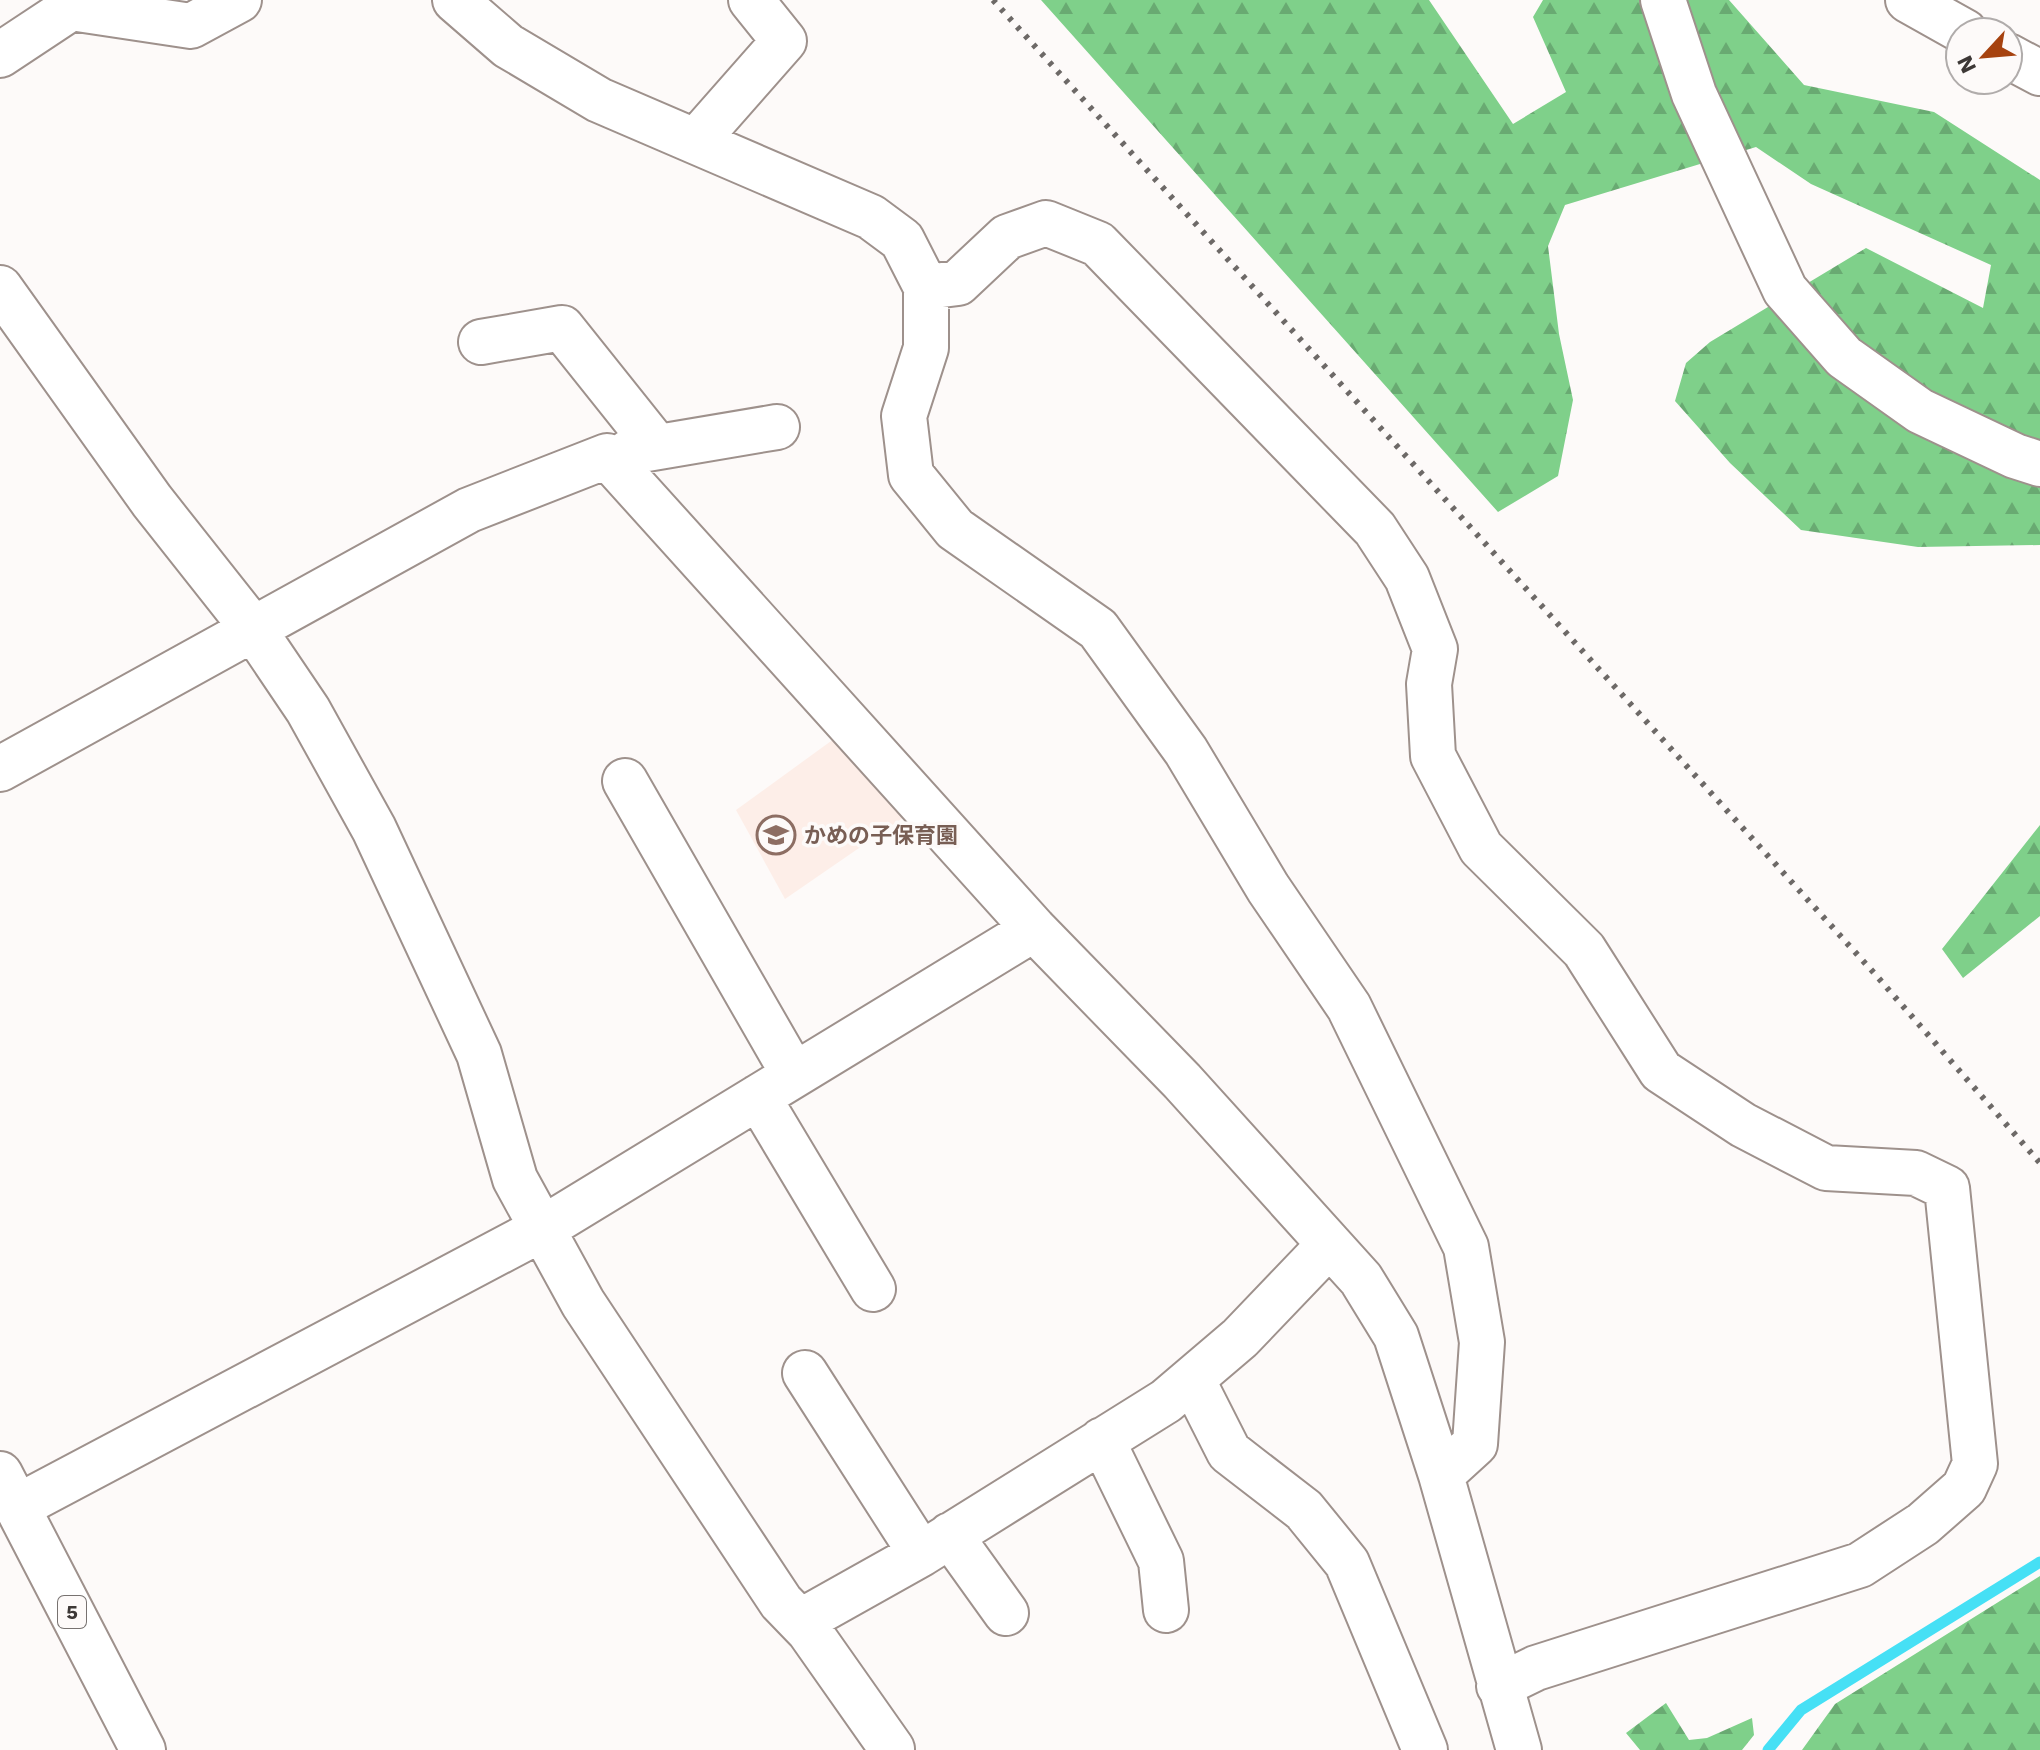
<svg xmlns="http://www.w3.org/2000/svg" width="2040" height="1750" viewBox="0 0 2040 1750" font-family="'Work Sans','Noto Sans JP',sans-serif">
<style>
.education{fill:#fdeee8}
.forest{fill:url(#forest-firs)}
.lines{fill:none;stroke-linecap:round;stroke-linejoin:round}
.stream{stroke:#46e0f5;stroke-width:11}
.minor-casing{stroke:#9e918c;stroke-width:48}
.major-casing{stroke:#9e918c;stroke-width:48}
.highway-casing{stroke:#9e918c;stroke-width:48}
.minor{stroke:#fff;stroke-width:44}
.major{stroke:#fff;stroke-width:44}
.highway{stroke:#fff;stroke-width:44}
.rail{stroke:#6d6967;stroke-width:6;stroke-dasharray:4 8;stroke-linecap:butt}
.labels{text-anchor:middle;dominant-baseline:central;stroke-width:7;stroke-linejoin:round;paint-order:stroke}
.shield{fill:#fdfaf9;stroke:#777270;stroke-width:2}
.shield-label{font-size:20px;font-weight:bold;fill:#3d3836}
.education-label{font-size:22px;font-weight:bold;fill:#785e54;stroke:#fdfaf9;text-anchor:start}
</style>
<defs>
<pattern id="forest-firs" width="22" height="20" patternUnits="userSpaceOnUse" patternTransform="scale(2)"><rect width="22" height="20" fill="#7fd08a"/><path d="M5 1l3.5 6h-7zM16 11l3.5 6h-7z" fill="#69aa72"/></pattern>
</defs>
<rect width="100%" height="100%" fill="#fdfaf9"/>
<path class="education" d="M838,736L907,815L785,899L736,810Z"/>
<path class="forest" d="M1041,0H1429L1513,124L1566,92L1533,17L1543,0H1729L1804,85L1934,112L2040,180V545L1918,547L1801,530L1730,463L1675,401L1686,363L1710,342L1866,248L1983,308L1991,265L1811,184L1756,147L1565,205L1548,246L1559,334L1573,400L1558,476L1498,512Z
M2040,825V916L1963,978L1942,949Z
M2040,1576V1750H1802L1835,1704Z
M1666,1703L1689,1740L1707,1738L1752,1718L1754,1735L1742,1750H1640L1626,1733Z"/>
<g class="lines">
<path class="stream" d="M1768,1750L1801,1710L2040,1562"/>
<defs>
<path id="minor" d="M455,0L508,46L599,100L871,217L902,240L926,287V348L904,416L911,475L955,529L1098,629L1186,751L1268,888L1349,1007L1466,1247L1482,1342L1475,1444L1441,1475
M1663,0L1694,94L1785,290L1844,357L1920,411L2015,456L2040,464
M0,55L71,8L191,26L239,0
M696,141L784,41L751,0
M926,287L958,283L1007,237L1046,223L1098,244L1375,529L1407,578L1435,649L1429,684L1433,756L1481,848L1584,950L1661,1071L1743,1125L1826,1168L1916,1173L1947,1188L1975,1464L1964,1488L1923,1524L1860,1565L1536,1668L1499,1686
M0,288L152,501L254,630L308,710L374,829L479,1054L515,1179L583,1303L781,1602L809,1631
M481,342L562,328L657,447
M629,452L777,427
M0,769L469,510L607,456L1034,929L1182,1081L1361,1279L1396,1336L1441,1475L1519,1750
M625,781L794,1075
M758,1097L873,1289
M805,1373L921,1554
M1192,1379L1229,1452L1304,1510L1347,1563L1425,1750
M1102,1440L1161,1561L1166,1610
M17,1507L542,1229L1034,929
M950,1535L1006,1613
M892,1749L809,1631L814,1614L921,1554L1166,1401L1240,1338L1329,1245"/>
<path id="major" d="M0,1474L143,1750"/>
<path id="highway" d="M1908,0L1965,32
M2008,56L2040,73"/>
</defs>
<use href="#minor" class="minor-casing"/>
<use href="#major" class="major-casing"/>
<use href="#highway" class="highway-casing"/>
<use href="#minor" class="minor"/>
<use href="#major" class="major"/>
<use href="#highway" class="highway"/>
<path class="rail" d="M993,0L1874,973L2040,1163"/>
</g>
<defs>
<symbol id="school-ring" viewBox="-11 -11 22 22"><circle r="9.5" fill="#fdfaf9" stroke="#8d6e63" stroke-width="1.5"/><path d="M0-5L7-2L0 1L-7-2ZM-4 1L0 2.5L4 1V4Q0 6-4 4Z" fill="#8d6e63"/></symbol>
</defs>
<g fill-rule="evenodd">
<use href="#school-ring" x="754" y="813" width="44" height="44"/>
</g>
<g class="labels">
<rect class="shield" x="58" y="1596" width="28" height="32" rx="6"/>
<g class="shield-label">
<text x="72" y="1612">5</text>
</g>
<g class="education-label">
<text x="804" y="835">かめの子保育園</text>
</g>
</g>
<g transform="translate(1984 56) rotate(244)"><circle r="38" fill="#fdfaf9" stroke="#b0acab" stroke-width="2"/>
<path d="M0-6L14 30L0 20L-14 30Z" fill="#a6420f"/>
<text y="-12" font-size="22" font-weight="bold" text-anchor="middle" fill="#3d3836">N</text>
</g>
</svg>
